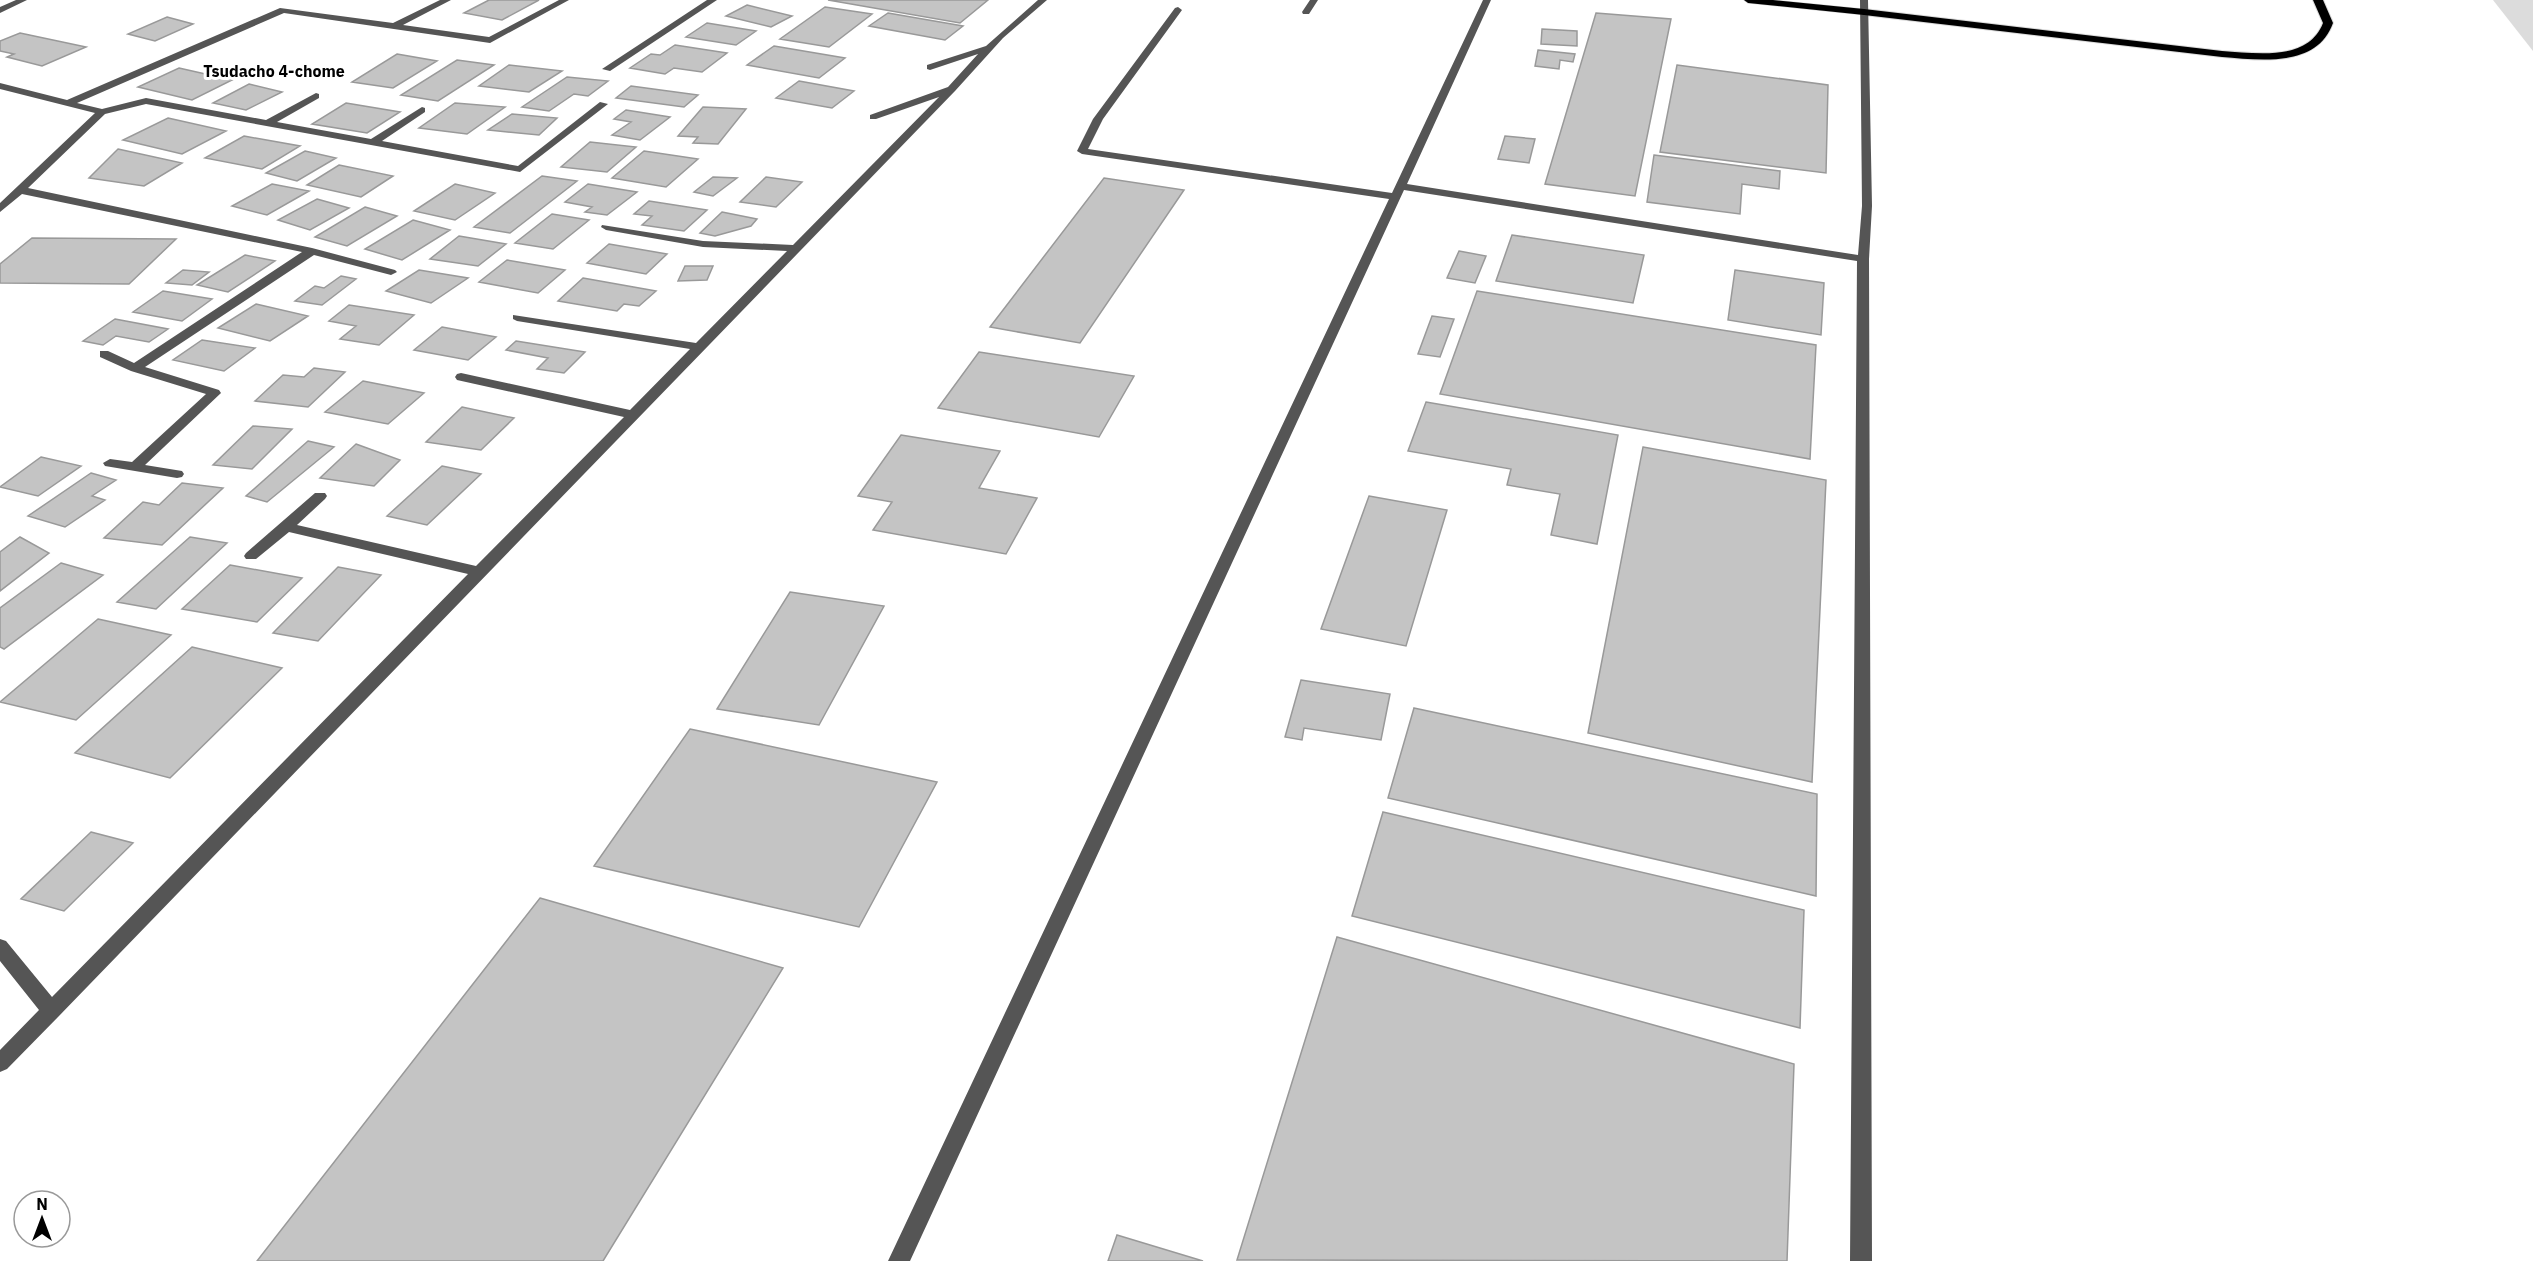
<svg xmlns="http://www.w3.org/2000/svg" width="2533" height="1261" viewBox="0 0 2533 1261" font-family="'IBM Plex Sans',sans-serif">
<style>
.green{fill:#dcdcdc}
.building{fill:#c4c4c4;stroke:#999;stroke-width:1.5}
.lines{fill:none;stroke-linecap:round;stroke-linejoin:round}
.major-casing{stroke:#dbdbdb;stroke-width:1}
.highway-casing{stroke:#dbdbdb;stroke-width:2}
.minor{fill:#555;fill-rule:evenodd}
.major{fill:#000;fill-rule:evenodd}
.highway{fill:#000;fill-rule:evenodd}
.labels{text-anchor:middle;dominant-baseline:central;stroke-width:6;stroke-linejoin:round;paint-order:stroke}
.far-neighbourhood-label{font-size:16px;font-weight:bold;fill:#000;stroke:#fff}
</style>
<rect width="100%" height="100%" fill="#fff"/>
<path class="green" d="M2493,0H2533V51Z"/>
<path class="building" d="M489,0H539L502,20L464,13Z
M828,0H988L960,23Z
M747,5L792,16L771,27L726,16Z
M825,7L872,14L829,47L780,39Z
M888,13L963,26L945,40L869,26Z
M1596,13L1671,19L1635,196L1545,184Z
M167,17L193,24L155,41L128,34Z
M707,23L756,31L736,45L686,37Z
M1542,29L1577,31V46L1541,44Z
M20,33L86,47L42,66L7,57L14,54L0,51V41Z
M675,45L727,53L702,72L674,68L665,74L630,68L651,54L660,55Z
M774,46L845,58L819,78L747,65Z
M1538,50L1575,54L1573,62L1560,60L1559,69L1535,66Z
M397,54L437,61L393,88L352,82Z
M457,60L494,65L438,101L401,95Z
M509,65L562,71L529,92L479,86Z
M1677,65L1828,85L1826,173L1660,152Z
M179,68L232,80L192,100L138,87Z
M567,77L608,81L588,96L574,94L549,111L522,107Z
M799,81L854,91L832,108L776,98Z
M249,84L282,92L246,110L213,103Z
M631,86L698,95L684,107L616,98Z
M346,103L400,112L367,133L312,124Z
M455,103L505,107L467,134L419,128Z
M703,107L746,109L718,144L693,143L698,137L678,136Z
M626,110L670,117L640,140L612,135L631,122L614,119Z
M512,114L557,118L539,135L488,130Z
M168,118L226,131L182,154L123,140Z
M244,136L300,146L262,169L205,158Z
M1505,136L1535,139L1529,163L1498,159Z
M590,142L636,147L607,172L561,167Z
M118,149L182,163L144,186L89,178Z
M305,151L336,158L297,181L266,173Z
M644,151L698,159L666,187L612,178Z
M1654,155L1780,171L1779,189L1742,184L1740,214L1647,202Z
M339,165L393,176L361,197L307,185Z
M542,176L577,181L510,233L474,227Z
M713,177L737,178L713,196L694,192Z
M766,177L802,182L776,207L740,202Z
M1104,178L1184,190L1080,343L990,327Z
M272,184L309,191L267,215L232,206Z
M455,184L495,193L455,220L414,211Z
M588,184L637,192L607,215L585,212L592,207L565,202Z
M317,199L349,208L310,230L278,220Z
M649,201L707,210L684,231L642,225L652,216L634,214Z
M365,207L397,216L347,246L315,237Z
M722,212L757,219L751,226L715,236L700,233Z
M552,214L589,220L553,249L515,243Z
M413,220L450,230L402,260L365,249Z
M1512,235L1644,255L1633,303L1496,281Z
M459,236L506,244L478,266L430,259Z
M32,238L176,239L129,284L0,283V264Z
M609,244L667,254L646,274L587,263Z
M1459,251L1486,256L1475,283L1447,278Z
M245,255L275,261L228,292L197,285Z
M507,260L565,270L538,293L479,282Z
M685,266H713L707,280L678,281Z
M183,270L209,272L192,285L166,283Z
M419,270L468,278L431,303L386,291Z
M1735,270L1824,283L1821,335L1728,320Z
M341,276L356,279L322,305L295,301L315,286L324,288Z
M583,278L656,291L639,306L624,304L617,311L558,301Z
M163,291L212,299L182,321L133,312Z
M1477,291L1816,345L1810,459L1440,394Z
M256,304L308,316L270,341L218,328Z
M349,305L414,315L379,345L340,339L356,326L329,321Z
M1432,316L1454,319L1440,357L1418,354Z
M115,319L168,329L149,342L116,336L103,345L83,341Z
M442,327L496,337L468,360L414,350Z
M202,340L255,348L224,371L173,360Z
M516,341L585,352L564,373L537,369L548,358L506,350Z
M979,352L1134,376L1099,437L938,408Z
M314,368L345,372L308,407L255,401L283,375L304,377Z
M363,381L424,393L388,424L325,412Z
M1426,402L1618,435L1597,544L1551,535L1560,494L1507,485L1511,469L1408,451Z
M462,407L514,418L481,450L426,442Z
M253,426L292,429L252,469L213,465Z
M901,435L1000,451L979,488L1037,498L1006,554L873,530L892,502L858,496Z
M308,441L334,447L267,502L246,496Z
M356,444L400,460L374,486L320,478Z
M1643,447L1826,480L1812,782L1588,733Z
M41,457L81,466L38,496L0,487Z
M442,466L481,474L427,525L387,516Z
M91,473L116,480L92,496L105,500L65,527L28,516Z
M182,483L223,488L162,545L104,538L143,502L159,505Z
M1369,496L1447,510L1406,646L1321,629Z
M20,537L49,553L0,591V552Z
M190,537L227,543L156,609L117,602Z
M61,563L103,575L4,649L0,647V608Z
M230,565L302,578L257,622L182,609Z
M338,567L381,575L318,641L273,633Z
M790,592L884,606L819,725L717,709Z
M98,619L171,635L76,720L0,702Z
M192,647L282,668L170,778L75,753Z
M1301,680L1390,694L1381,740L1304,728L1302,740L1285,737Z
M1414,708L1817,794L1816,896L1388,798Z
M690,729L937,782L859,927L594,866Z
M1383,812L1804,910L1800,1028L1352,916Z
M91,832L133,843L64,911L21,899Z
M540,898L783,968L603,1261H257Z
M1337,937L1794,1064L1787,1261L1237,1260Z
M1117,1235L1203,1261H1108Z"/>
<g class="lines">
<defs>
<path id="major" d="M1744,0H1773L1864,9L1868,12L1864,15L1748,3Z"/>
<path id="highway" d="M2313,0H2323L2333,23C2317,68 2261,60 2222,57L1864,15L1859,12L1864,9L2222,51C2256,53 2308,62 2323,23Z"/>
</defs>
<use href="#major" class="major-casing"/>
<use href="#highway" class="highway-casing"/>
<path class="minor" d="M16,0H27L0,13V7Z
M440,0H451L403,25L489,37L559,0H569L490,43L284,13L77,103L102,109L146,98L266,120L316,93L319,94V98L277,122L371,139L422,107L425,108V112L382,141L518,166L600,102L608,104L520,172L146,104L105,114L28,188L312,248L395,270L397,272L391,275L314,255L145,367L219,390L221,393L145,465L182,471L184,474L182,477L177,478L105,466L103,463L110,459L132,462L206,394L131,371L100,357V351H108L134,363L302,252L22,194L0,212V203L95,113L0,89V83L67,100L280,8L393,23Z
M707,0H717L610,71L602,69Z
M1038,0H1047L1003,38L955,91L58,1017L7,1069L0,1072V1050L39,1010L0,961V939L6,941L52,997L468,574L289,532L256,559H246L244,556L246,553L315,493H325L327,496L325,499L297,525L476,566L624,417L457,380L455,377L457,374L461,373L630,410L690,349L517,321L513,319V315L696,343L787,251L703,247L606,230L601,227L602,225L703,241L793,245L939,97L876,119H870V115L948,87L978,54L930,70L927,69V65L986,46Z
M1310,0H1318L1309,14H1303L1302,12Z
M1483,0H1491L1407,184L1858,255L1862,206L1860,0H1868L1872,206L1869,259L1872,1261H1850L1857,261L1404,190L910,1261H888L1389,199L1082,154L1077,151L1093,119L1175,8L1178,7L1182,10L1103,119L1088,149L1392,193Z"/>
<use href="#major" class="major"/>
<use href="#highway" class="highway"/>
</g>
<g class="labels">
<g class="far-neighbourhood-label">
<text x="274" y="71">Tsudacho 4-chome</text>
</g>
</g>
<g transform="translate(42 1219)"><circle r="28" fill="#ffffff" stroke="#999999" stroke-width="1.5"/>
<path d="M0-4.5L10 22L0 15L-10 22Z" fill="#000000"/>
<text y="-9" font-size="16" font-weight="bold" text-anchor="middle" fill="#000000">N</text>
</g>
</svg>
